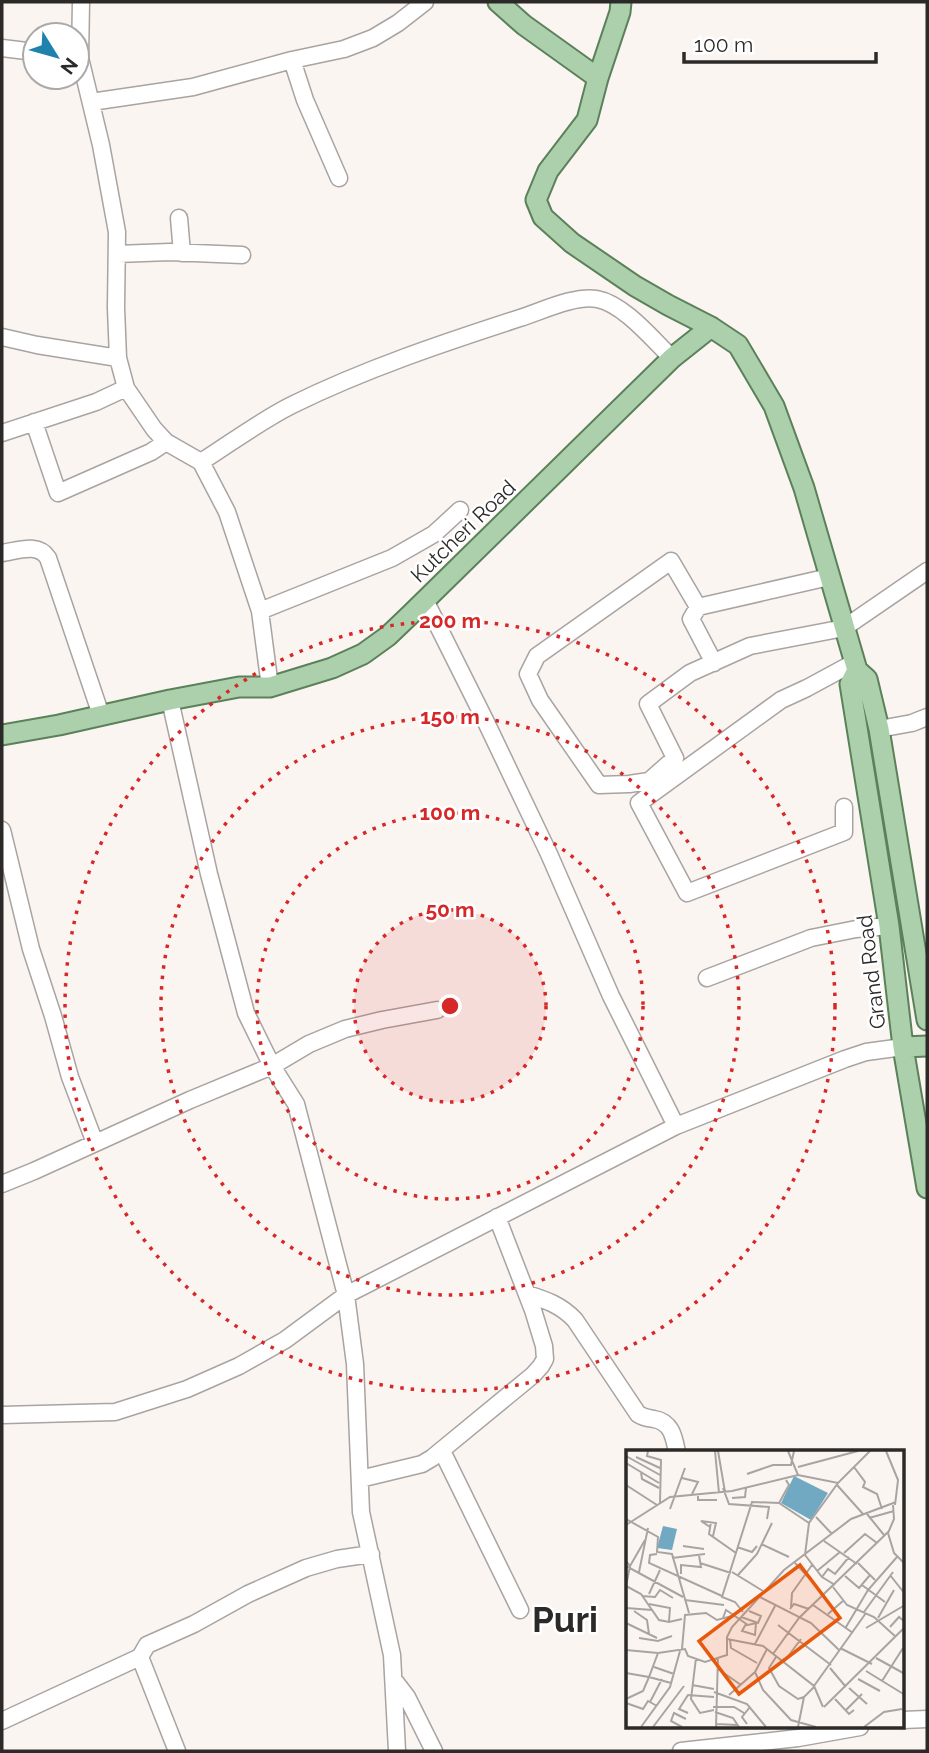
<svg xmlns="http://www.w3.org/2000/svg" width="929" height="1753" viewBox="0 0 929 1753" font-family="Raleway,sans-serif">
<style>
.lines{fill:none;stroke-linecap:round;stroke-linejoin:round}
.minor-casing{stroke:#a9a3a1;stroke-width:19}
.major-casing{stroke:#5b815a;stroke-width:23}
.minor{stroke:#fff;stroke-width:16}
.major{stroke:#acd0ac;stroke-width:19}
.ring{fill:none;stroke:#d62828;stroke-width:3.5;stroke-dasharray:3.5 7}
.labels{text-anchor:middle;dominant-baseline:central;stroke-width:5;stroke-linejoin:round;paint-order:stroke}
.street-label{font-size:21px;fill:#2c2a29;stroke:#fff}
.town-label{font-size:35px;font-weight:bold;fill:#2c2a29;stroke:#fff}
.inset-road{fill:none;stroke:#a8a4a2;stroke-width:2}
.view{fill:#e8590c;fill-opacity:0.15;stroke:#e8590c;stroke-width:3.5}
.inset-edge{fill:none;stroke:#2c2a29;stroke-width:3.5}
.centre{fill:#d62828;stroke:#fff;stroke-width:3.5}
.ring-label{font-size:21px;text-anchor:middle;font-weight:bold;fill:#d62828;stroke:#fff;stroke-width:5;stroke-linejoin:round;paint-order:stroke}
</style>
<rect width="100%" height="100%" fill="#fbf5f2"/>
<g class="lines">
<defs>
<path id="minor" d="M81,2L80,58L101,145L117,232L116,308L118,358L126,388L154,429L166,442L201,462L227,512L260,611L270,687
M2,48L35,52
M292,60L305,100L339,178
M91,102L193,87L292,60L344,49L373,38L398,23L425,2
M179,218L182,253
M117,254L170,252L242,255
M2,337L37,345L118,358
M34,422L58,493L151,452L166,442
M2,433L96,402L126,388
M201,462C231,443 260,421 292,405C365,369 443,343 520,318C542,311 575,295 597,299C624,304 653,340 672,358
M2,553C17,551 38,542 48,558L101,715
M425,600L485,720L549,854L611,996L676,1126
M698,607L829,577
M260,611L392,558L434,534L460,510
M714,663L691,619L698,607L671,561L537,656L528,674L540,700L599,785L629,784L649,781L675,758L648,704L690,673L750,646L844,628L927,571
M170,700L209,874L246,1013L272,1066L296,1104L346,1295L355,1364L361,1512L392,1655L397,1751
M879,729L912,723L927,717
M844,807V832L687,893L639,803L781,700L807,688L855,662
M2,830L31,949L53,1016L70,1077L95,1143
M707,978L811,938L856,929L889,926
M2,1184L34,1171L190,1100L272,1066L309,1044L345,1029L382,1020L437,1010
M527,1294C546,1300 561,1305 575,1320L638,1414C644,1418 647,1418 654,1419C672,1422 674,1438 677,1452
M2,1415L115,1412L187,1389L239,1366L285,1340L346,1295L676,1126L845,1059L866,1052L903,1047
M442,1451L520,1610
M360,1479L422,1464L432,1458L533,1375L541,1366L545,1359L544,1346L533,1310L497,1217
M140,1657L177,1751
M394,1680L407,1697L434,1751
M903,1720L927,1719
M2,1721L140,1657L147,1645L194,1624L248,1594L306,1568L337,1559L371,1554
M681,1751L798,1738L860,1727"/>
<path id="major" d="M498,2L524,25L598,78
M621,2L620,12L598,78L587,120L548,171L536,200L543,217L572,243L635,286L668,305L711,327L738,345L774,406L804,488L857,670L867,679L879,729L927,1020
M857,670L850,684L889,926L903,1047L927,1188
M2,735L59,725L170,700L239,687H270L332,668L363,654L388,636L410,615L672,358L711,327
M903,1047L927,1046"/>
</defs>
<use href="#minor" class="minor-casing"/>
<use href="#major" class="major-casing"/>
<use href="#minor" class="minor"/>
<use href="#major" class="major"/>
</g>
<circle cx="450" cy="1006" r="96" fill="#d62828" fill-opacity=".12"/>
<g class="ring">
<circle cx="450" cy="1006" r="96"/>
<circle cx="450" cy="1006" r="193"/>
<circle cx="450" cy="1006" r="289"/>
<circle cx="450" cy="1006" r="385"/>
</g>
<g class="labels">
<g class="street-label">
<text transform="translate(463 531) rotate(-44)">Kutcheri Road</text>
<text transform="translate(871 972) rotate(-97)">Grand Road</text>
</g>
<g class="town-label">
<text x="565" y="1619">Puri</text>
</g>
</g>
<g transform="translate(626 1450)">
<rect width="278" height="278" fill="#fbf5f2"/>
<path d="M168,26L202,43L185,70L155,53ZM37,76L51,79L46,100L31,98Z" fill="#71a9c2"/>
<path class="inset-road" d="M22,1L21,6L35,10L34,53M89,1L93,43M92,1L99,42M162,1L172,25M260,1L272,30L269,55M0,6L34,25M10,7L34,18M0,13L33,33M172,17L232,1M228,17L239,32L237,37L251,44L256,59M15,22L16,29L33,38M121,24L147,15H165L168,1M56,28L72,32L66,44M0,35L31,55M211,35L237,64M97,38L103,54L143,57L141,69M72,46V50H91M106,48L119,47L120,38M153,53L163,35L160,30M267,55L268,69L262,83L268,103L279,114M44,59L59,18M241,64L258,85M190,67L206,84M243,68L268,61M0,69L32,87L31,102L46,104L63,163M85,72L83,84L110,103M0,75L44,47L106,41L172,25L212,33L244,1M84,77L75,71L90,73L87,86M198,91L231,114M135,94L163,107M57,96L78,99M111,97L126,102L131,96M218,103L239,84L251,93M31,104L24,105L23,113L96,146M179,105L196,127L209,135M179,105L183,73L212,33M46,108L79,104M0,111L4,116L0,136L15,144L26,160M74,113L105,123M169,113L185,130M232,113L249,130M0,116L57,147M4,116L19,90M191,121L214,102M13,122L22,78M106,122L137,141M55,124V115L75,117L73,105M112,125L131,104L146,73M264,125L279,144M219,126L233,138L244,125M196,127L202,119L209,124L223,107M236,135L259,152M207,137L221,155L248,167L270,187M23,144L34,120M16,146L29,147L34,140L47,148M134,147L185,173L213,200M59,150L98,155M23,154L44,158L43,171M187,155L227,183M0,158L26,160L33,170L43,172L56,169M165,158L166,143L186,115M164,159L168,154L183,159M8,161L21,170L23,184M117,162L109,152L96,147L126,52L153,53L183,73M238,162L267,122M202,164L218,150M115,167L132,173L135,166L123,161M97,168L100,160L122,175L130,173L129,185L116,181L120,174M252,168L268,140M0,173L31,188M152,175L205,215M220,177L242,140L271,107M264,177L273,167L279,172M240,178L279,155M13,188L32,191L46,186M101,189L137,196L188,236L197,257M104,190L105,198L131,213M129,194L149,156M214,198L246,214M56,199L59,165L80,163L91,170L106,166M0,200L32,203L59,199L62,206L79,212L101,205V187L106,177L158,120L225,69L270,52M147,204L173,168L262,82M150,207L143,218L153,236L172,249L178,247M70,208L65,249L74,263L88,260M250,208L279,224M157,213L175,189M28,217L48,224M204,218L220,237M92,219L115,235M240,221L279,245M129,222L137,240L165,270L190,277M0,223L23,227L32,203M232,229L254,241M256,231L277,198M66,235L88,239M188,236L240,163M223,238L241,254M88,242L121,254L140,277M103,245L129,222L141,199M0,249L17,241L23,227L45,233M209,249L223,264L228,260M24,252L36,229M0,253L17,259L22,251L31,256M87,257H108L118,263M198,257L279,177M220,260L236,244M89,262L107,268L113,277M62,263L53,259L62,245L88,247M90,274L112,275M121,274L116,267L124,257M15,277L44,237L54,201M27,277L58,236M56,277L45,271L48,263L60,269M90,277L92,207M172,277L178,247L188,237M238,277L258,262L276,259"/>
<path class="view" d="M174,115L214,168L113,244L73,191Z"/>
<rect width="278" height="278" class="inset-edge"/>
</g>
<circle cx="450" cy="1006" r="10" class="centre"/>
<g class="ring-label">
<text x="450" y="628">200 m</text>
<text x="450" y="724">150 m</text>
<text x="450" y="820">100 m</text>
<text x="450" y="917">50 m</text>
</g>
<rect width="929" height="1753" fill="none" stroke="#2c2a29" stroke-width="7"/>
<g transform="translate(56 56) rotate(127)"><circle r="33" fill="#ffffff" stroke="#abaaa9" stroke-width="2"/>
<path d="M0-5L12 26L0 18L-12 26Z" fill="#1f82ad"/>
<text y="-10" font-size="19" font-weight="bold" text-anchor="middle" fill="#2c2a29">N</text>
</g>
<path d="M684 52v10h192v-10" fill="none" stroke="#2c2a29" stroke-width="3.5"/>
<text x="694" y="52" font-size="21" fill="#2c2a29" stroke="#ffffff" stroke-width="5" paint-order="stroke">100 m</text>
</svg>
